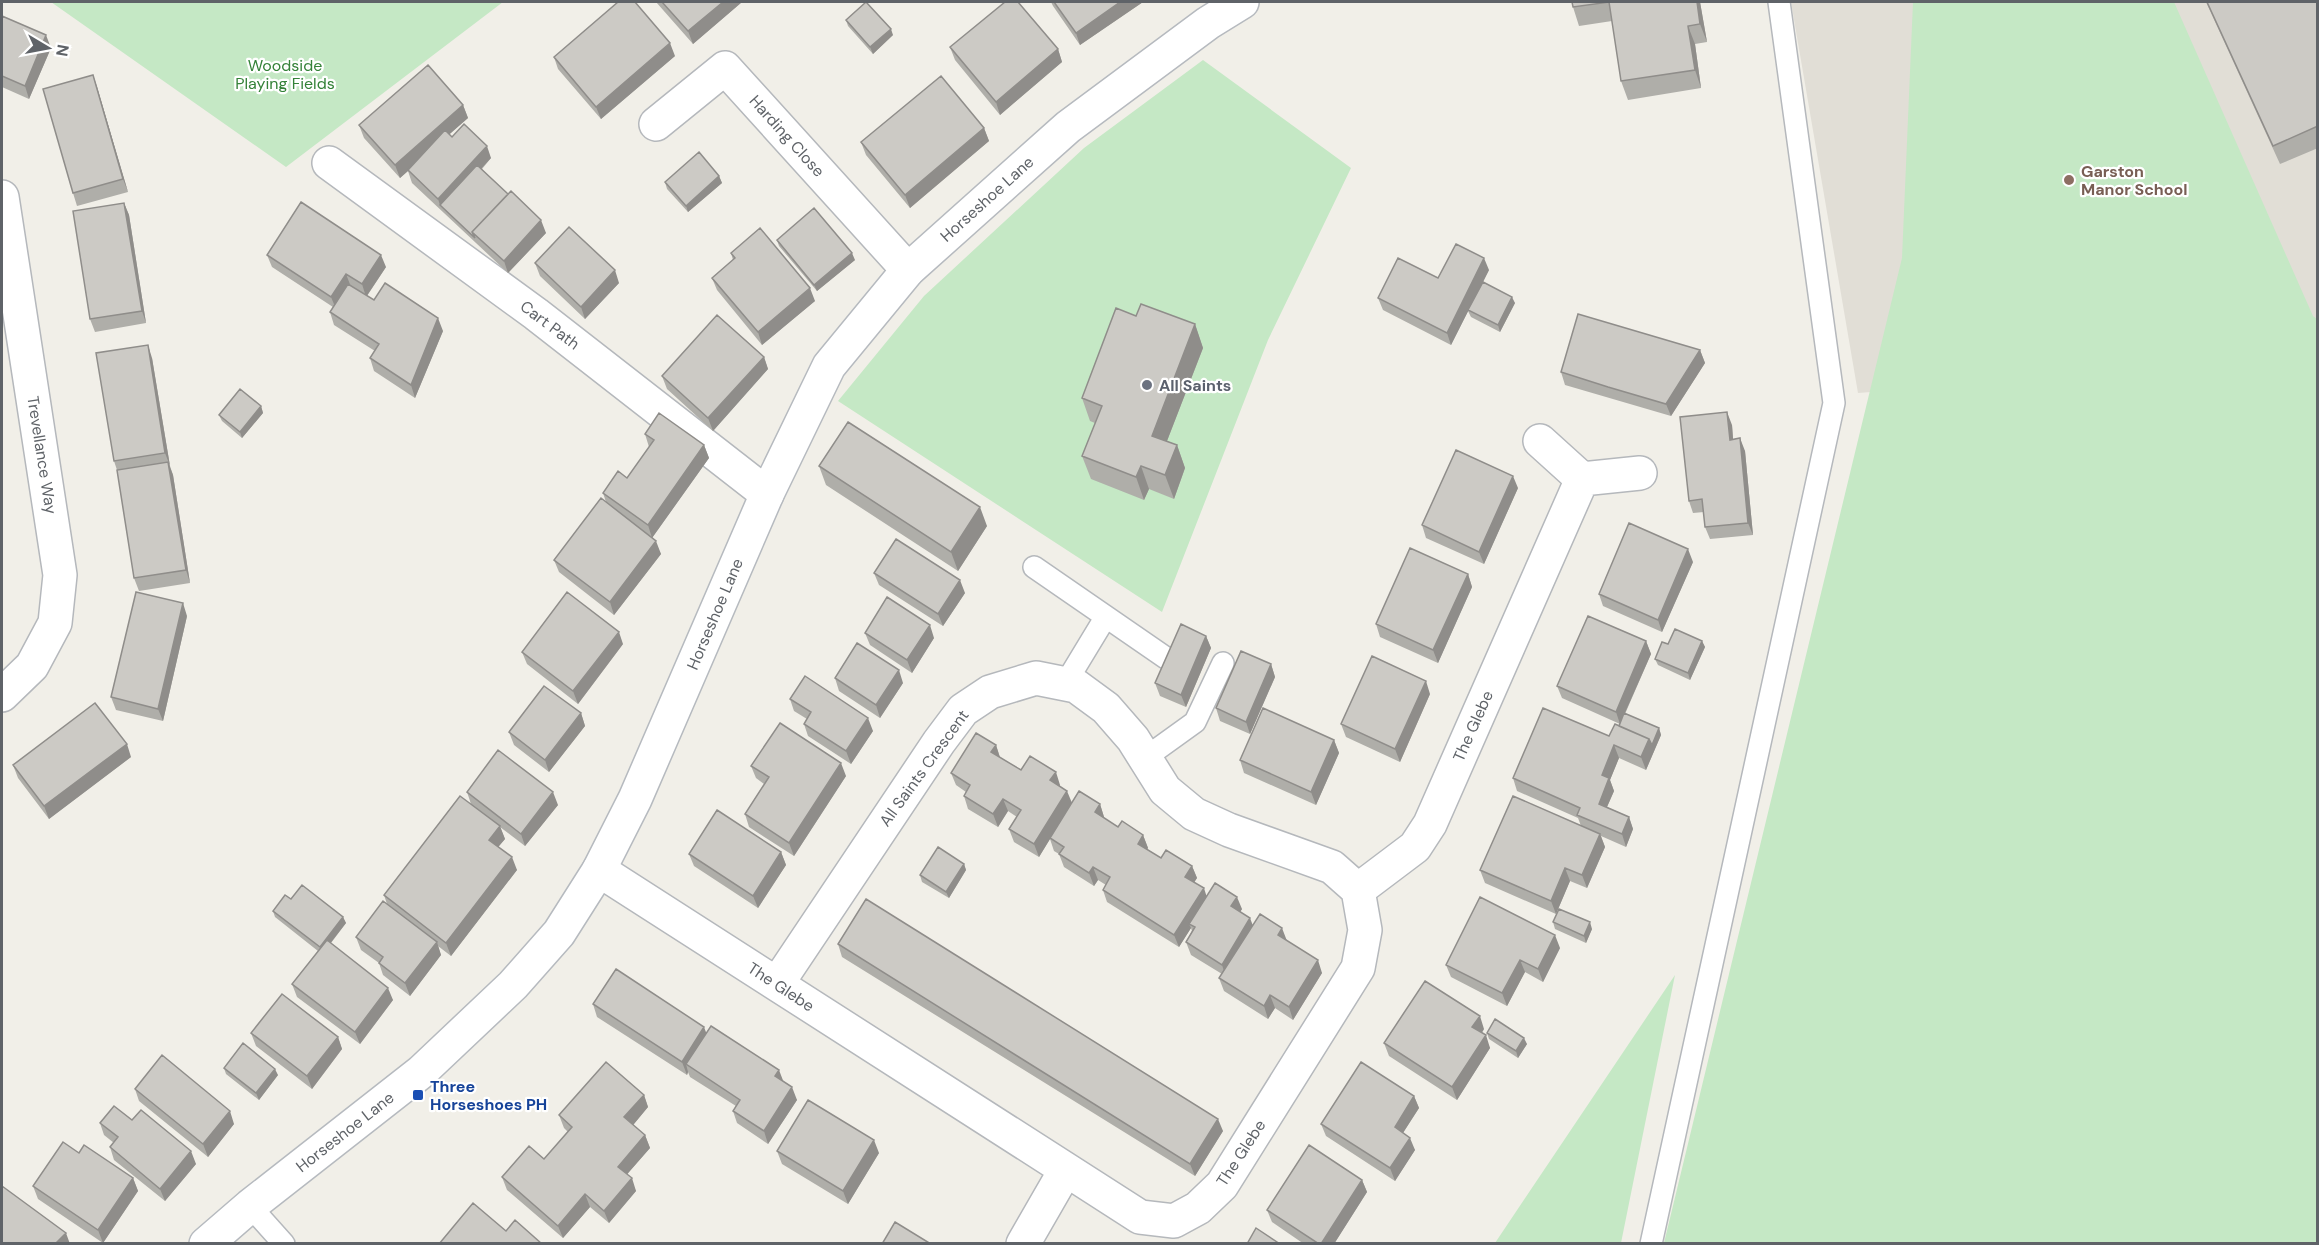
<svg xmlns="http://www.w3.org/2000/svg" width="2319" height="1245" viewBox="0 0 2319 1245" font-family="'DM Sans',sans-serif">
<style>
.education{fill:#e1ded6}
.green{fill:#c5e8c5}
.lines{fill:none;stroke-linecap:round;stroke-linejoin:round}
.lane-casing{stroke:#b5b8bc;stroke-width:24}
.street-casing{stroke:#b5b8bc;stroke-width:36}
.secondary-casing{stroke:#b6babf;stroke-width:36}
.lane{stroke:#fff;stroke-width:21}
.street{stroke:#fff;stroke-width:33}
.secondary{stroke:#fff;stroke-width:33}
.wall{fill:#afaea9}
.shaded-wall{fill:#8f8d8a}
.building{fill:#cccac5;stroke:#8f8d8a;stroke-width:1.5}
.education-dot{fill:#8d6e63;stroke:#fff;stroke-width:2}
.worship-dot{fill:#6b7280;stroke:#fff;stroke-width:2}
.transit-dot{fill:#1a4fb4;stroke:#fff;stroke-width:2}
.labels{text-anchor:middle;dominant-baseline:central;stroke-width:4.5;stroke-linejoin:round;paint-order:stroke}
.park-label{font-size:16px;fill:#348238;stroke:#fff}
.street-label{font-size:16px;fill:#5f6368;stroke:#fff}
.education-label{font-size:16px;font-weight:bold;fill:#785e54;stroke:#fff;text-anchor:start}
.worship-label{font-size:16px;font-weight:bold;fill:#5b616d;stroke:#fff;text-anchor:start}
.transit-label{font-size:16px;font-weight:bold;fill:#164399;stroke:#fff;text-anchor:start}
</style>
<rect width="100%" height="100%" fill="#f1efe8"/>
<path class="education" d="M1791,2H2317V358L1858,393Z"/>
<path class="green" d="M51,2H503L286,167Z
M1913,2H2174L2313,316L2317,319V1243H1664L1902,258Z
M1203,60L1351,168L1268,340L1162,612L838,401L924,296L1084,148Z
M1675,975L1621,1243H1495Z"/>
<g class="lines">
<defs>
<path id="lane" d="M1034,567L1166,658
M1065,684L1105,618
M1145,758L1195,722L1223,663
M250,1206L284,1244
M1651,1244L1834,403L1779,2"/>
<path id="street" d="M656,124L725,68L908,270
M329,163L536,314L767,494
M2,197L60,575L55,623L32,666L2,695
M1540,441L1582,479
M599,870L1140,1217L1174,1221L1198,1208L1222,1185L1358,968L1365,930L1358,890L1415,847L1430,824L1582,479L1640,473
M777,984L939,742L963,710L990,692L1036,678L1076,686L1106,708L1133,739L1165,790L1194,814L1229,830L1332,867L1358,890
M1023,1244L1065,1171"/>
<path id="secondary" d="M206,1244L250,1206L421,1072L513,985L559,933L599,870L635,799L767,494L829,366L908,270L1068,127L1208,23L1242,2"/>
</defs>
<use href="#lane" class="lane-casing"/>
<use href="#street" class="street-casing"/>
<use href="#secondary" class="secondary-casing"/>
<use href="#lane" class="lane"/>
<use href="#street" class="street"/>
<use href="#secondary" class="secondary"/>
</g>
<path class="wall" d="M656,2H742L693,44Z
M1051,2H1143L1080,45L1053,6Z
M1572,2H1700L1707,42L1695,44L1701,88L1628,100L1621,81L1612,21L1579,26L1573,7Z
M2206,2H2318V148L2280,164Z
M2,16L51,48L29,99L2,87Z
M846,20L893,35L873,54L848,26Z
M950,47L1058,49L1062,62L1000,115L955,60Z
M675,56L601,119L558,69L554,57Z
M93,75L97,87L128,192L77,206L73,193Z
M463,105L468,118L449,134L452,137L491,158L482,169L546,233L508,273L412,183L408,171L400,178L364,138L359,125Z
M984,128L989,141L910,208L866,155L861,142Z
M719,176L722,183L688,212L667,189L665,182Z
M124,203L129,215L146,323L95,332L90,319Z
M777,240L855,260L817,291L779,246Z
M731,253L815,301L762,345L717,290L712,278L733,260Z
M267,255L386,267L367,296L374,300L443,331L415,398L374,371L370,358L375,351L334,325L330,312L333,307L272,267Z
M535,263L619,283L585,319L540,276Z
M1489,270L1483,282L1515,303L1500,332L1471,317L1468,311L1451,345L1383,310L1378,298L1438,278Z
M1136,316L1195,324L1203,348L1167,441L1177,445L1185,468L1174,499L1149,489L1144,500L1091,479L1082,456L1095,423L1090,421L1082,398Z
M1700,350L1705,363L1671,416L1565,385L1561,372Z
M764,357L768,369L713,431L667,389L662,376Z
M152,358L170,466L173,475L190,583L139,591L134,578L117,470L114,461Z
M261,406L263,413L242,438L222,421L219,415Z
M1732,425L1733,439L1745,451L1753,535L1710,539L1705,527L1704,512L1693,513L1689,501Z
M645,434L704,445L709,458L652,538L661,554L614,615L559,572L554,560L606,502L603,493L627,478L649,447Z
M819,466L987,526L958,571L826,485Z
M1518,488L1484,564L1426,538L1422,525Z
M1693,562L1662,632L1603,606L1599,594Z
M874,573L965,593L943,626L879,585Z
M1468,574L1472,587L1438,663L1380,637L1376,624Z
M187,616L163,721L116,710L111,697Z
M865,633L934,638L912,673L870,645Z
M1206,636L1211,648L1186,707L1160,696L1155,683Z
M1646,641L1651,654L1625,714L1659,728L1661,735L1646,770L1619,758L1610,780L1614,791L1607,807L1629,817L1633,829L1626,847L1601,836L1605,847L1587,888L1570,881L1556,914L1485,883L1480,870L1581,826L1578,818L1517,791L1513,778L1609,736L1620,724L1562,698L1557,686Z
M1702,641L1705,647L1690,680L1658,665L1655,659L1668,644Z
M623,644L578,704L527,664L522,652Z
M1271,664L1275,677L1250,734L1220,721L1216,708Z
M835,678L903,683L880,718L839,691Z
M1430,694L1400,762L1346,737L1341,724Z
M790,699L873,731L851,764L808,736L804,724L807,719L794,711Z
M581,713L585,726L549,772L514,745L509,732Z
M1334,740L1339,753L1316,805L1244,773L1240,760Z
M996,745L1000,757L1021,770L1060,785V786L1072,803L1100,804L1104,817V818L1118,827L1143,835L1148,848L1147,849L1161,858L1192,866L1197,878L1194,882L1207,896L1242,909L1240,912L1253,925L1287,941L1322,973L1293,1020L1275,1008L1268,1019L1224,991L1219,978L1222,974L1191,955L1186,942L1192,931L1191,928L1179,947L1107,902L1103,890L1106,885L1098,880L1094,886L1064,867L1059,854L1054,851L1050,839L1039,857L1014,842L1009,829L1017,817L1008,811L998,827L968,809L964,796L966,792L956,785L951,773Z
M131,757L49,819L18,778L13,765Z
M751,766L846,776L794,856L749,827L745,814L764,784L756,778Z
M467,792L558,805L525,846L500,827L505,839L498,847L517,870L451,956L438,946L441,955L410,996L383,975L379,963L361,950L356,937L387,904L384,895L471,804Z
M781,852L786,865L758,908L694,866L689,854Z
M964,864L966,870L949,898L922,882L920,875Z
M291,899L343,917L346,923L331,943L393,1000L360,1044L297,997L292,984L318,951L275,917L273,911Z
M1553,922L1592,929L1586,943L1555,929Z
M838,944L1223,1131L1195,1176L842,957Z
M1560,948L1543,982L1525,972L1507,1006L1451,977L1446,965Z
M593,1004L706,1032L783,1082L797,1100L768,1144L737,1123L733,1111L736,1106L690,1077L688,1072L687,1075L597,1017Z
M1484,1029L1482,1033L1490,1048L1457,1100L1389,1056L1384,1043Z
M251,1033L338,1037L342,1049L312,1089L256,1046Z
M1487,1033L1527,1044L1518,1058L1489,1039Z
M224,1068L278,1075L259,1100L226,1074Z
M135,1089L234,1124L208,1157L139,1101Z
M644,1095L648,1107L633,1125L645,1135L650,1148L627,1174L636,1191L609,1223L590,1207L563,1238L507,1190L502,1177L544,1159L568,1132L564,1128L559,1115Z
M1414,1096L1419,1108L1403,1133L1415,1150L1395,1181L1326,1136L1321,1124Z
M132,1120L196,1164L165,1201L114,1160L110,1147L114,1143L104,1135L100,1123Z
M777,1151L879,1153L848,1204L782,1164Z
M79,1153L133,1178L138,1191L103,1243L38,1199L33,1186Z
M1362,1180L1367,1192L1334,1244H1304L1272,1222L1267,1210Z"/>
<path class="shaded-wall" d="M723,2H742L693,44L688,31Z
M1120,2H1143L1080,45L1076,33Z
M1697,2H1700L1707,42L1700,24Z
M1688,26L1695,44L1701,88L1695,70Z
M891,29L893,35L873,54L870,47Z
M46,35L51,48L29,99L25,86Z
M670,43L675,56L601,119L596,107Z
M1058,49L1062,62L1000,115L996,102Z
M93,75L97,87L128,192L123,179Z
M463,105L468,118L400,178L395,165Z
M984,128L989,141L910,208L905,195Z
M487,146L491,158L444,209L440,205L438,199Z
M719,176L722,183L688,212L686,206Z
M124,203L129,215L146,323L142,311Z
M541,220L546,233L508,273L504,261Z
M852,253L855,260L817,291L814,285Z
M381,255L386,267L366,297L362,284Z
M1484,258L1489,270L1451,345L1447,333Z
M615,270L619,283L585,319L581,307Z
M346,274L351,287L336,309L331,297Z
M810,288L815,301L762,345L758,332Z
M1512,297L1515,303L1500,332L1498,325Z
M438,318L443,331L415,398L411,385Z
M1195,324L1203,348L1160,459L1152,436Z
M148,345L152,358L170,466L165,453Z
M1700,350L1705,363L1671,416L1666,404Z
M764,357L768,369L713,431L708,418Z
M261,406L263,413L242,438L240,432Z
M1727,412L1732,425L1734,452L1730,440Z
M1740,438L1745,451L1753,535L1748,523Z
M704,445L709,458L652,538L648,525Z
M1177,445L1185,468L1174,499L1165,475Z
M168,462L173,475L190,583L186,570Z
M1141,466L1149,489L1144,500L1136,477Z
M1513,476L1518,488L1484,564L1479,552Z
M980,507L987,526L958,571L951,552Z
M656,541L661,554L614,615L610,602Z
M1688,549L1693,562L1662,632L1658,620Z
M1468,574L1472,587L1438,663L1433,650Z
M960,580L965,593L943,626L938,614Z
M183,603L187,616L163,721L158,709Z
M930,625L934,638L912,673L907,660Z
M619,632L623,644L578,704L573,691Z
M1206,636L1211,648L1186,707L1181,695Z
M1646,641L1651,654L1620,724L1616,712Z
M1702,641L1705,647L1690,680L1688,673Z
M1271,664L1275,677L1250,734L1246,722Z
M899,670L903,683L880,718L876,705Z
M1426,681L1430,694L1400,762L1395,749Z
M581,713L585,726L549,772L545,760Z
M868,718L873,731L851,764L846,751Z
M1659,728L1661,735L1646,770L1641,757L1649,739Z
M1334,740L1339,753L1316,805L1311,792Z
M127,744L131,757L49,819L44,806Z
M996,745L1000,758L991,752Z
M1614,745L1619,758L1610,780L1614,791L1603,816L1599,804L1602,775Z
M841,763L846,776L794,856L789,843Z
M1056,772L1060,785L1055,793L1050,780Z
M1067,791L1072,803L1039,857L1034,844Z
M553,792L558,805L525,846L521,834Z
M1003,799L1008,811L998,827L993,814Z
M1100,804L1104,817L1099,825L1095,812Z
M1629,817L1633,829L1626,847L1622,834Z
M500,826L505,839L494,852L489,840Z
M1600,834L1605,847L1587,888L1582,875Z
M1143,835L1148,848L1142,857L1138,844Z
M781,852L786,865L758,908L753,896Z
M512,857L517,870L451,956L446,943Z
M964,864L966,870L949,898L946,892Z
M1192,866L1197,878L1190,889L1185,877Z
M1093,867L1098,880L1094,886L1089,873Z
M1565,868L1570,881L1556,914L1551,901Z
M1204,888L1208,901L1189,924L1191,928L1179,947L1174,935Z
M1237,897L1242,909L1236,919L1231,906Z
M343,917L346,923L322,954L320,947Z
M1250,918L1255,931L1226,977L1222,965Z
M1590,922L1592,929L1586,943L1584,936Z
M1282,928L1287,941L1278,935Z
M1555,935L1560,948L1543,982L1538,969Z
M437,942L441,955L410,996L405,983Z
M1318,960L1322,973L1293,1020L1289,1007Z
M1520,960L1525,972L1507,1006L1502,993Z
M388,988L393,1000L360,1044L355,1032Z
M1270,995L1275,1008L1268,1019L1264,1006Z
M1480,1016L1484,1029L1477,1039L1472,1027Z
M704,1027L709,1040L686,1064L688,1072L687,1075L682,1062Z
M1486,1035L1490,1048L1457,1100L1452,1087Z
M338,1037L342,1049L312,1089L307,1076Z
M1524,1038L1527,1044L1518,1058L1516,1051Z
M275,1069L278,1075L259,1100L256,1093Z
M779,1070L784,1083L775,1076Z
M792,1087L797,1100L768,1144L764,1131Z
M644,1095L648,1107L629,1130L624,1117Z
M1414,1096L1419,1108L1399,1139L1395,1127Z
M230,1111L234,1124L208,1157L203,1144Z
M1218,1119L1223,1131L1195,1176L1190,1164Z
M645,1135L650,1148L623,1179L618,1167Z
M1410,1138L1415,1150L1395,1181L1390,1168Z
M874,1140L879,1153L848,1204L843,1191Z
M191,1151L196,1164L165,1201L160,1189Z
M133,1178L138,1191L103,1243L98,1230Z
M632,1178L636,1191L609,1223L604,1211Z
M1362,1180L1367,1192L1334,1244H1321Z
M585,1194L590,1207L563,1238L558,1226Z
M66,1233L70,1244H55Z"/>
<path class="building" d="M618,2H635L670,43L596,107L554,57Z
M662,2H723L688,31Z
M866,2L891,29L870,47L846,20Z
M1005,2H1018L1058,49L996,102L950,47Z
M1054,2H1120L1076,33Z
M1572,2H1697L1700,24L1688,26L1695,70L1621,81L1609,2L1573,7Z
M2207,2H2318V126L2273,146Z
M2,16L46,35L25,86L2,76Z
M428,65L463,105L395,165L359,125Z
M93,75L123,179L73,193L43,89Z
M941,76L984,128L905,195L861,142Z
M464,124L487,146L438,199L408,170L445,130L452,137Z
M699,152L719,176L686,206L665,182Z
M477,165L508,194L472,232L475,238L440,205Z
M511,191L541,220L504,261L472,232Z
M301,202L381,255L362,284L346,274L331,297L267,255Z
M124,203L142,311L90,319L73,211Z
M814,208L852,253L814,285L777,240Z
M569,227L615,270L581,307L535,263Z
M760,228L810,288L758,332L712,278L735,258L731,253Z
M1456,244L1484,258L1447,333L1378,298L1398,258L1438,278Z
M1483,282L1512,297L1498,325L1468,310Z
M385,283L438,318L411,385L370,358L379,344L330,312L348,284L374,300Z
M1141,304L1195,324L1152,436L1177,445L1165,475L1141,466L1136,477L1082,456L1102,406L1082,398L1116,308L1136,316Z
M1578,314L1700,350L1666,404L1608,387L1561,372Z
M717,315L764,357L708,418L662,376Z
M148,345L165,453L114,461L96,353Z
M240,389L261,406L240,432L219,415Z
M1727,412L1730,440L1740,438L1748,523L1705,527L1702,499L1689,501L1680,417Z
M659,413L704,445L648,525L603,493L618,471L627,478L654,440L645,434Z
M848,422L980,507L951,552L819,466Z
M1456,450L1513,476L1479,552L1422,525Z
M168,462L186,570L134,578L117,470Z
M601,498L656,541L610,602L554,560Z
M1629,523L1688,549L1658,620L1599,594Z
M896,539L960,580L938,614L874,573Z
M1410,548L1468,574L1433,650L1376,624Z
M136,592L183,603L158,709L111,697Z
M567,592L619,632L573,691L522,652Z
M887,597L930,625L907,660L865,633Z
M1588,616L1646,641L1616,712L1557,686Z
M1181,624L1206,636L1181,695L1155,683Z
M1675,629L1702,641L1688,673L1655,659L1662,642L1668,644Z
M857,643L899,670L876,705L835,678Z
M1241,651L1271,664L1246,722L1216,708Z
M1372,656L1426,681L1395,749L1341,724Z
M805,676L868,718L846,751L804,724L811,712L790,699Z
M544,686L581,713L545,760L509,732Z
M95,703L127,744L44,806L13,765Z
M1263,708L1334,740L1311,792L1240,760Z
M1543,708L1609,736L1615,724L1649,739L1641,757L1614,745L1602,775L1609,778L1599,804L1629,817L1622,834L1577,815L1580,808L1513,778Z
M1624,713L1659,728L1652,745L1649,739L1619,726Z
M780,723L841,763L789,843L745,814L769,777L751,766Z
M976,733L996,745L991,752L1021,770L1030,756L1056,772L1050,780L1067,791L1034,844L1009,829L1021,810L1003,799L993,814L964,796L970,785L951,773Z
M498,750L553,792L521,834L467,792Z
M1079,791L1100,804L1095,812L1118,827L1122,821L1143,835L1138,844L1161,858L1166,850L1192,866L1185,877L1204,888L1174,935L1103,890L1110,877L1093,867L1089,873L1059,854L1064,847L1050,838Z
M460,796L500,826L489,840L512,857L446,943L384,895Z
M1513,796L1600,834L1582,875L1565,868L1551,901L1480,870Z
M717,810L781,852L753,896L689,854Z
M938,847L964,864L946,892L920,875Z
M1215,883L1237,897L1231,906L1250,918L1222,965L1186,942L1195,927L1189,924Z
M302,885L343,917L320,947L273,911L285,895L291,899Z
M1480,897L1555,935L1538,969L1520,960L1502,993L1446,965Z
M866,899L1218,1119L1190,1164L838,944Z
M383,901L437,942L405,983L379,963L383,957L356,937Z
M1559,909L1590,922L1584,936L1553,922Z
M1260,914L1282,928L1278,935L1318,960L1289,1007L1270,995L1264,1006L1219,978Z
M327,940L388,988L355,1032L292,984Z
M616,969L704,1027L682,1062L593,1004Z
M1425,981L1480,1016L1472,1027L1486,1035L1452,1087L1384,1043Z
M282,994L338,1037L307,1076L251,1033Z
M1495,1019L1524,1038L1516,1051L1487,1033Z
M711,1026L779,1070L775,1076L792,1087L764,1131L733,1111L740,1100L686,1064Z
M243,1043L275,1069L256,1093L224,1068Z
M162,1055L230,1111L203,1144L135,1089Z
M606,1062L644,1095L624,1117L645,1135L618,1167L632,1178L604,1211L585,1194L558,1226L502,1177L529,1146L544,1159L572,1127L559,1115Z
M1361,1062L1414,1096L1395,1127L1410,1138L1390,1168L1321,1124Z
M808,1100L874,1140L843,1191L777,1151Z
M114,1106L132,1120L141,1110L191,1151L160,1189L110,1147L118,1137L100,1123Z
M63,1142L79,1153L84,1145L133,1178L98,1230L33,1186Z
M1309,1145L1362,1180L1321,1244H1319L1267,1210Z
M2,1186L66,1233L55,1244H3L2,1242Z
M473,1203L506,1231L515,1220L542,1244H439Z
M895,1222L931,1244H882Z
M1256,1228L1280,1244H1247Z"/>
<circle class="education-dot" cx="2069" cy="180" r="6"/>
<circle class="worship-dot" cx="1147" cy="385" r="6"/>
<rect class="transit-dot" x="412" y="1089" width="12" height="12" rx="3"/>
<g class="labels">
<g class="park-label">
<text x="285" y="65">Woodside<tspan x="285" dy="18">Playing Fields</tspan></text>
</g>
<g class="street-label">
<text transform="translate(787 136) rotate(48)">Harding Close</text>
<text transform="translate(987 199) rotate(-42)">Horseshoe Lane</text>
<text transform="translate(550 325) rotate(37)">Cart Path</text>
<text transform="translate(42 455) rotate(81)">Trevellance Way</text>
<text transform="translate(715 614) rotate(-67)">Horseshoe Lane</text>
<text transform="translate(1473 726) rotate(-66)">The Glebe</text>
<text transform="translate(924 768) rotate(-54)">All Saints Crescent</text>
<text transform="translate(781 987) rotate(33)">The Glebe</text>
<text transform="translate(345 1132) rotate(-38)">Horseshoe Lane</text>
<text transform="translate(1241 1153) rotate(-57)">The Glebe</text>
</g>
<g class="education-label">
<text x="2081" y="171">Garston<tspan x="2081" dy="18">Manor School</tspan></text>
</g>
<g class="worship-label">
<text x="1159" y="385">All Saints</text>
</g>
<g class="transit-label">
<text x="430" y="1086">Three<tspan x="430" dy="18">Horseshoes PH</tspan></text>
</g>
</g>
<rect width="2319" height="1245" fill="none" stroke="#5f6368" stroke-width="6"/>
<g transform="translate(48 48) rotate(100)" stroke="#ffffff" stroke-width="4.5" paint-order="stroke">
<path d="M0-4.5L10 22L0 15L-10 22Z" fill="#5f6368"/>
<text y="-9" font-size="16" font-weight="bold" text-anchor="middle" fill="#5f6368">N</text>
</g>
</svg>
